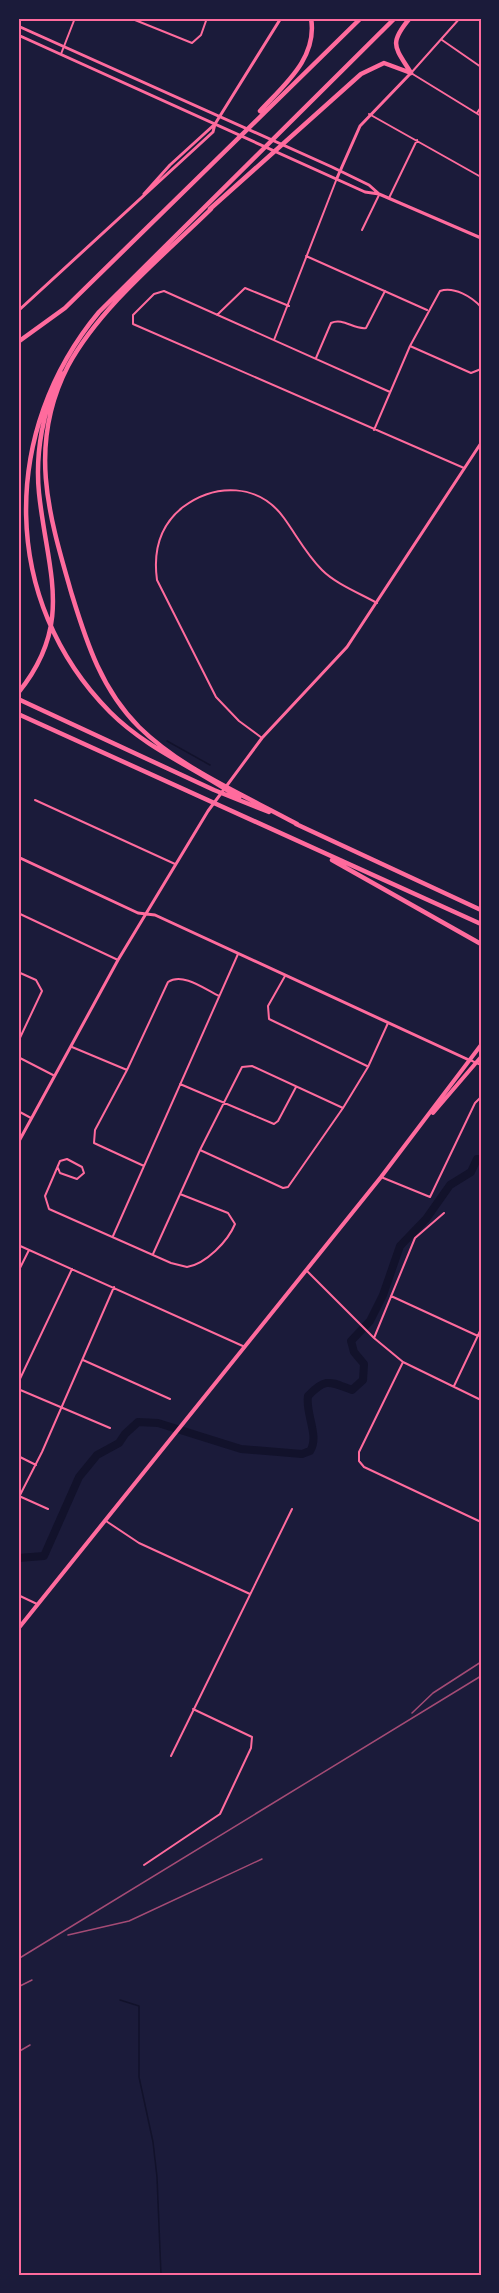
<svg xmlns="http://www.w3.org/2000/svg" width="499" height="2293" viewBox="0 0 499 2293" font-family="'Exo 2',sans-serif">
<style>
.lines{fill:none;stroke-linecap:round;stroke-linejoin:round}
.stream{stroke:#12122b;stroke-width:1.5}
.river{stroke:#12122b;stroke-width:8}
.minor{stroke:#ff6b9d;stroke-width:2}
.tertiary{stroke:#ff6b9d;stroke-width:3}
.secondary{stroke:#ff6b9d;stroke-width:3}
.primary{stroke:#ff6b9d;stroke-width:4}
.motorway{stroke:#ff6b9d;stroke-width:4.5}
.rail{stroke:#a44b75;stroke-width:1.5}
.neatline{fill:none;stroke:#ff6b9d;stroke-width:2}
</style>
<rect width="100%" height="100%" fill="#1b1b3a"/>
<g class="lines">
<path class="stream" d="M167,741L210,765
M120,2000L139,2006V2077L153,2142L157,2177L161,2275"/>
<path class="river" d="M18,1558L44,1556L79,1477L97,1455L119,1443L125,1434L138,1422L158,1423L241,1449L302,1454L310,1451C320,1436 305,1414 308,1396C326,1377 330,1382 352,1390L363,1380L364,1364L354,1352L351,1341L370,1321L383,1295L400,1246L426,1219L450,1185L471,1172L477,1159H481"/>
<path class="minor" d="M130,18L192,43L201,35L207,18
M460,18L411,73L481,116
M442,40L481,67
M61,54L75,18
M477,113L481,107
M369,114L481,177
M389,198L417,140
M362,230L379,195
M306,256L427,310
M217,315L245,288L289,306
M274,340L337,178
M410,346L471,373L481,369
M316,358L331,323C343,317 354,330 366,328L385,291
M390,392L164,291L154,294L133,315V324L464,468
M374,430L410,346L440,291C454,286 472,297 481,307
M262,738L239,721L216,697L157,580C153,551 159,526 183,507C215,483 259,483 284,518C297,536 306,554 322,570C336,584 359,593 377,603
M35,800L175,864
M18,913L118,960
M18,972L36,980L42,991L18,1042
M285,976L268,1006L269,1019L367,1066
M72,1047L127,1070
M18,1057L53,1075
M470,1060L481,1065
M180,1084L274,1124L278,1121L296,1087
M18,1111L31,1118
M200,1150L283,1188L288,1187L343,1108L368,1067L388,1023
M144,1166L94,1143L95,1130L127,1070L168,982C183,972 206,990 219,996
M58,1168L60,1173L77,1179L84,1173L82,1167L67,1159L60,1161L45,1196L49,1209L171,1263L187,1267C206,1264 228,1241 235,1224L228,1213L180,1194
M381,1177L430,1197L475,1103L481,1097
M113,1236L238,954
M18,1245L245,1347
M153,1254L200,1150L242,1067L252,1066L343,1108
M307,1271L374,1338L403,1362L481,1400
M18,1272L29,1250
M391,1296L478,1336
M374,1338L415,1238L444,1213
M83,1360L170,1399
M403,1362L359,1452V1461L364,1467L481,1522
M18,1383L72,1269
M454,1386L481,1329
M18,1389L110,1428
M18,1456L36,1465
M19,1496L48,1509
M18,1499L42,1452L114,1287
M106,1521L139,1543L250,1594
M18,1595L37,1604
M171,1756L292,1509
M144,1865L220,1814L251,1748L252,1737L193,1709"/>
<path class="tertiary" d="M337,178L360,126L410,74
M144,194L170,165L215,124
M18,311L213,132L215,124L281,18
M18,857L138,913L155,915L469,1060
M18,1143L118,960L208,811L262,738L347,647L481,443"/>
<path class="secondary" d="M18,26L332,167L369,185L378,193
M18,35L365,192L379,194L481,238"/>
<path class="primary" d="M433,1113L481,1057
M18,1629L381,1177L481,1045"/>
<path class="motorway" d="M410,18C388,44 395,47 411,73
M260,111C284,85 318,58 311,18
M210,209L361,74L384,63L411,73
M211,209C163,256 100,307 68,366C27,445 49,516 72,595C87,644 102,690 139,727C183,770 244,795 297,824
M18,342L65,308L361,18
M18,693C75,623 47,571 39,493C35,453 43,409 61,373
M18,699L214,790L269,812
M18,714L481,924
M239,798C196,768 148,750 110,712C0,601 0,431 99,312L395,18
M296,824L481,910
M332,860L481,944"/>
<path class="rail" d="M412,1713L433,1693L481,1662
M68,1935L129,1921L262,1859
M18,1959L481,1676
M18,1987L32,1980
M18,2052L30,2045"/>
</g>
<rect width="499" height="2293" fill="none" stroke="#1b1b3a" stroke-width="39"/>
<rect x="20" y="20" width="460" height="2254" class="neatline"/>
</svg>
